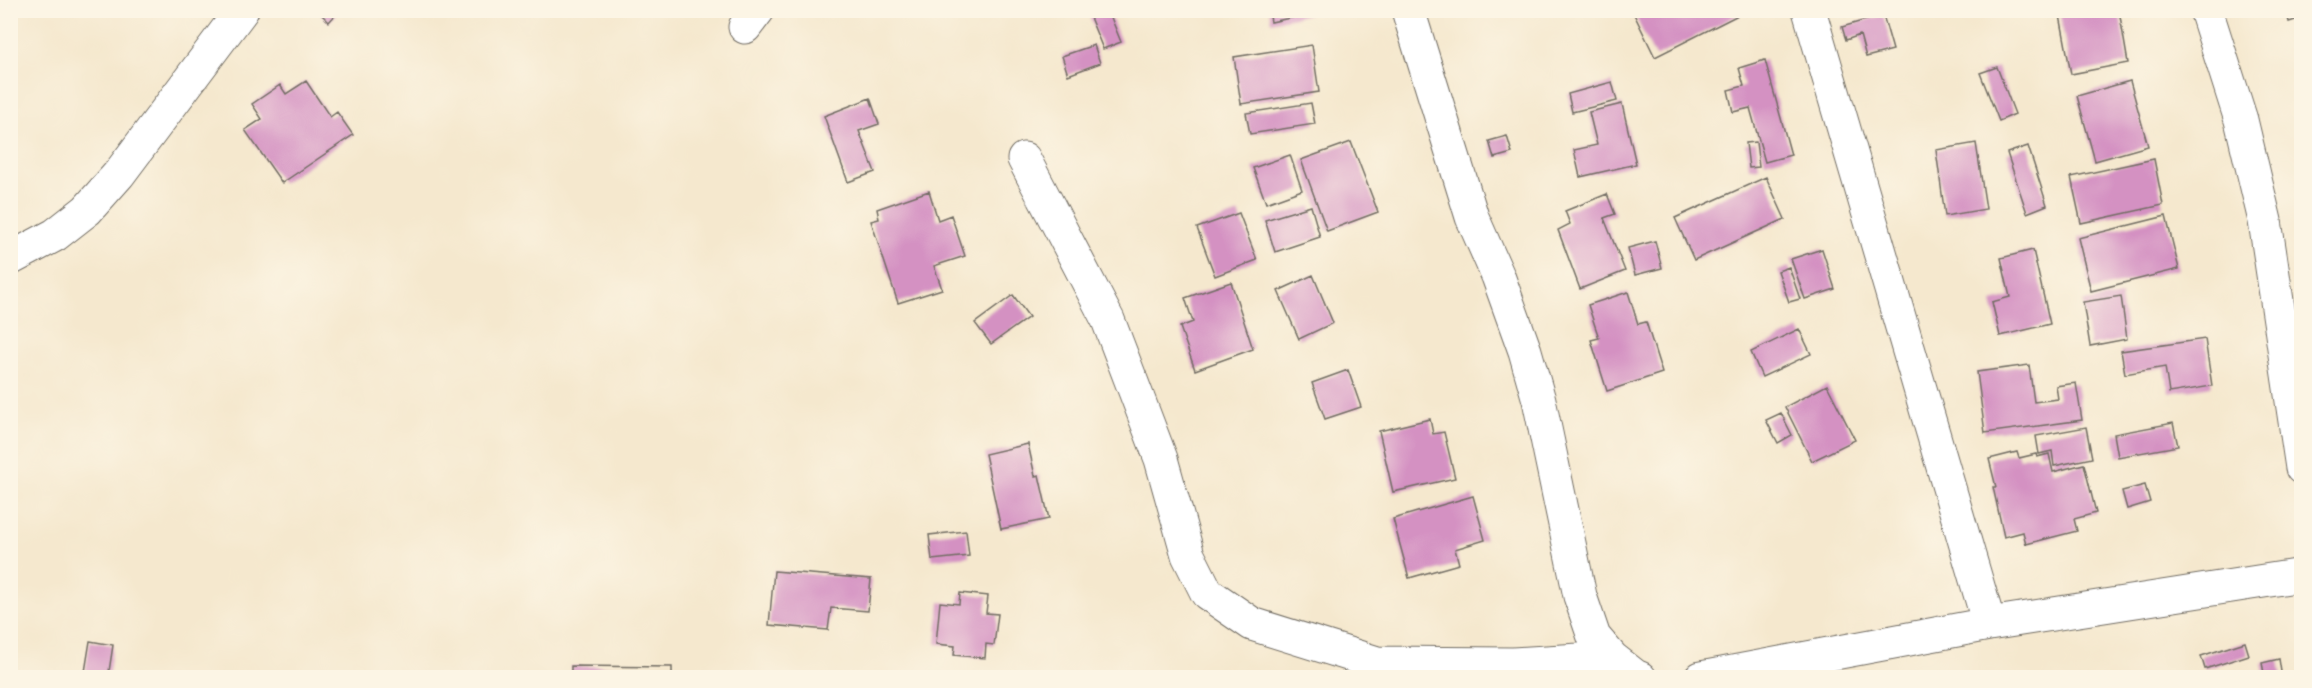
<svg xmlns="http://www.w3.org/2000/svg" width="2312" height="688" viewBox="0 0 2312 688" font-family="'Architects Daughter',sans-serif">
<style>
.building{fill:#d491c2}
.lines{fill:none;stroke-linecap:round;stroke-linejoin:round}
.minor-casing{stroke:#726d64;stroke-width:35}
.minor{stroke:#fff;stroke-width:33}
</style>
<rect width="100%" height="100%" fill="#fcf5e5"/>
<filter id="ink" filterUnits="userSpaceOnUse"><feTurbulence type="fractalNoise" baseFrequency=".0167" numOctaves="2"/><feDisplacementMap in="SourceGraphic" scale="12" xChannelSelector="R" yChannelSelector="G"/><feConvolveMatrix kernelMatrix="1 2 1 2 8 2 1 2 1" color-interpolation-filters="sRGB"/></filter>
<filter id="wash" filterUnits="userSpaceOnUse"><feTurbulence type="fractalNoise" baseFrequency=".008" numOctaves="4" result="noise"/><feDisplacementMap in="SourceGraphic" scale="24" xChannelSelector="R" yChannelSelector="G"/><feGaussianBlur stdDeviation="1.35" result="paint"/><feColorMatrix in="noise" values="0 0 0 0 0 0 0 0 0 0 0 0 0 0 0 0 0 1.4 0 .05"/><feComposite in="paint" operator="in"/></filter>
<g filter="url(#wash)">
<rect width="100%" height="100%" fill="#f5e8ce"/>
<g id="blocks">
<path class="building" d="M317,10H340L329,22Z
M1087,10H1108L1121,42L1103,49Z
M1269,10H1308L1309,14L1271,22Z
M1632,10H1748L1655,57Z
M2059,10H2119L2128,63L2071,74Z
M2286,10H2302V18L2289,22Z
M1883,15L1893,50L1866,57L1860,35L1846,40L1842,27Z
M1094,45L1100,63L1068,75L1062,56Z
M1312,45L1319,92L1241,104L1234,57Z
M1765,60L1791,155L1765,162L1750,108L1733,112L1728,90L1744,86L1739,68Z
M1997,67L2015,114L1999,121L1980,73Z
M306,81L330,117L337,112L353,135L282,183L245,130L262,119L252,104L280,85L286,94Z
M2130,81L2148,146L2095,161L2077,96Z
M1612,82L1617,101L1572,112L1568,94Z
M870,98L879,124L859,131L875,172L848,182L824,116Z
M1311,103L1315,124L1250,134L1246,113Z
M1622,104L1636,164L1580,177L1574,150L1597,145L1589,112Z
M1507,136L1512,153L1494,158L1489,141Z
M1351,142L1378,212L1327,231L1301,160Z
M1756,142L1759,167L1749,168L1746,143Z
M1976,143L1986,209L1945,216L1936,150Z
M2028,146L2047,205L2027,213L2007,153Z
M1290,155L1302,190L1266,203L1253,168Z
M2154,159L2163,205L2081,223L2071,177Z
M1766,177L1785,219L1694,260L1675,218Z
M929,191L938,220L951,215L965,256L934,266L942,289L898,303L871,221L879,219L877,209Z
M1607,194L1615,214L1604,218L1625,271L1580,289L1558,230L1570,224L1565,211Z
M1311,206L1320,237L1275,252L1265,220Z
M1239,213L1257,260L1215,276L1197,228Z
M2166,216L2179,269L2091,291L2078,238Z
M1655,241L1662,268L1635,275L1628,248Z
M1822,249L1835,289L1805,299L1791,259Z
M2033,250L2050,324L2000,336L1992,302L2010,297L2001,258Z
M1789,267L1800,299L1789,302L1778,271Z
M1313,275L1333,323L1299,339L1278,291Z
M1231,282L1253,349L1195,370L1180,327L1193,322L1185,298Z
M1628,292L1638,324L1646,322L1662,373L1607,391L1591,340L1599,338L1588,305Z
M1013,295L1029,317L991,344L975,323Z
M2121,296L2127,339L2090,346L2083,302Z
M1799,329L1811,354L1762,377L1751,352Z
M2205,339L2212,386L2169,393L2165,367L2125,374L2121,351Z
M2029,365L2034,402L2058,399L2056,386L2076,383L2082,420L1985,433L1977,372Z
M1348,370L1361,407L1325,419L1312,383Z
M1827,385L1855,440L1812,461L1785,407Z
M1781,413L1792,435L1778,443L1766,420Z
M1430,419L1433,434L1444,432L1455,478L1393,492L1379,431Z
M2173,423L2178,446L2118,457L2114,434Z
M2086,427L2092,458L2054,466L2052,451L2039,454L2036,436Z
M1028,444L1035,476L1039,475L1049,519L1001,529L985,454Z
M2017,452L2019,458L2036,454L2037,457L2049,454L2053,472L2084,464L2096,513L2074,519L2077,531L2026,544L2023,532L2004,537L1993,487H1996L1989,459Z
M2145,485L2150,502L2127,509L2122,491Z
M1473,496L1485,540L1455,549L1459,564L1409,578L1393,519Z
M966,531L969,556L932,560L929,535Z
M774,571L871,579L868,611L831,608L828,630L769,625Z
M960,593L988,596L986,613L998,614L994,645L986,644L985,658L954,655L955,646L936,644L940,602L959,604Z
M90,641L113,645L108,678H84Z
M2245,642L2249,655L2205,669L2201,656Z
M2279,659L2282,678H2265L2262,663Z
M571,666L672,667V678H571Z"/>
</g>
</g>
<g filter="url(#ink)">
<use href="#blocks" fill-opacity="0" stroke="#726d64" stroke-width="1.5"/>
<g class="lines">
<defs>
<path id="minor" d="M1408,10L1472,217L1498,276L1525,351L1539,400L1580,596L1594,637L1612,658L1635,676L1640,678
M1809,10L1989,624L2302,575
M2206,10L2241,120L2265,221L2302,468
M745,27L758,10
M1024,159L1108,320L1161,459L1188,555L1207,593L1252,624L1377,663L1513,664L1612,658
M10,259L55,235L87,210L119,174L242,10
M1701,678L1989,624"/>
</defs>
<use href="#minor" class="minor-casing"/>
<use href="#minor" class="minor"/>
</g>
</g>
<rect width="2312" height="688" fill="none" stroke="#fcf5e5" stroke-width="36"/>
</svg>
